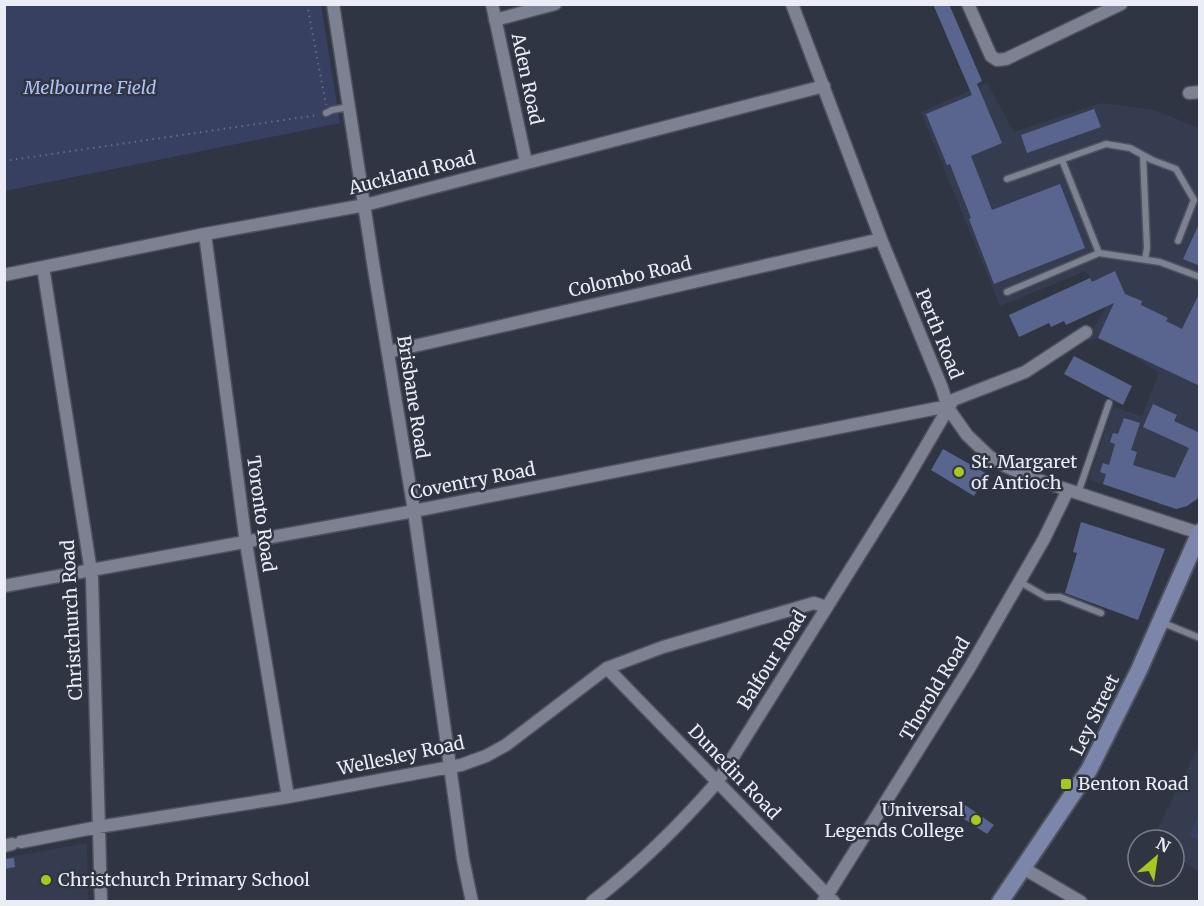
<svg xmlns="http://www.w3.org/2000/svg" width="1204" height="906" font-family="Merriweather,serif">
<style>
.built{fill:#363c50}
.green{fill:#374060}
.building{fill:#59658e}
.lines{fill:none;stroke-linecap:round;stroke-linejoin:round}
.lane-casing{stroke:#4f525e;stroke-width:9}
.street-casing{stroke:#4f525e;stroke-width:15}
.secondary-casing{stroke:#4f525e;stroke-width:20}
.path{stroke:#6b6f7c;stroke-width:2;stroke-dasharray:1.5 4.5;stroke-linecap:butt}
.lane{stroke:#7d8292;stroke-width:6}
.street{stroke:#7d8292;stroke-width:12}
.secondary{stroke:#7c86aa;stroke-width:16}
.poi-dot{fill:#a7c81f;stroke:#303543;stroke-width:2}
.labels{text-anchor:middle;stroke-width:5;stroke-linejoin:round;paint-order:stroke}
.street-label{font-size:18px;fill:#eaedf6;stroke:#303543}
.park-label{font-size:18px;font-style:italic;fill:#b0c1f6;stroke:#303543}
.poi-label{font-size:18px;fill:#eaedf6;stroke:#303543;text-anchor:start}
</style>
<rect width="100%" height="100%" fill="#303543"/>
<!-- built -->
<path class="built" d="M987,83L1014,132L1102,103L1155,110L1199,128L1200,494L1197,499L1187,506L1176,509L1166,505L1165,507L1158,505V502L1089,480L1113,407L1142,416L1159,373L1135,357L1098,338L1085,341L1106,308L1086,271L1000,306L921,112Z
M1199,746V872L1174,856V840H1152Z
M87,843L88,901L5,902V858Z"/>
<!-- green -->
<path class="green" d="M5,5H321L340,123L5,191Z
M1199,814L1200,841H1199L1189,836Z"/>
<!-- building -->
<path class="building" d="M933,4H949L982,81L977,84L1002,143L971,156L992,210L1060,184L1085,248L994,284L969,219L971,218L950,164L947,165L926,114L972,95Z
M1094,109L1101,127L1027,153L1021,135Z
M1200,222V266L1183,259Z
M1115,271L1125,294L1142,301L1141,305L1168,318L1166,321L1182,329L1200,292V386L1098,338L1114,303L1066,325L1064,321L1051,327L1049,323L1019,337L1009,315L1090,278L1092,282Z
M1074,356L1132,386L1123,405L1064,374Z
M1153,404L1177,415L1174,421L1200,433V494L1197,499L1187,506L1176,509L1103,484L1106,474L1100,472L1103,463L1109,465L1115,444L1110,442L1113,433L1118,434L1124,418L1140,423L1131,450L1137,452L1133,465L1175,478L1189,448L1143,427Z
M943,449L987,474L974,496L931,470Z
M1081,522L1165,549L1138,620L1065,593L1077,553L1073,552Z
M965,805L994,825L987,834L958,815Z
M14,858L15,867L4,869V859Z"/>
<g class="lines">
<defs>
<path id="lane" d="M326,113L332,110L349,107
M1143,155L1147,248L1145,260
M1062,160L1099,253
M1007,179L1106,144L1130,148L1152,160L1176,169L1194,200L1178,241
M1007,292L1099,253L1160,262L1200,277
M1078,493L1109,403
M1020,582L1046,597H1060L1101,613
M1161,622L1200,638"/>
<path id="street" d="M333,4L374,269L414,511L463,859L472,902
M492,4L526,162
M792,4L881,239L942,388L948,408L967,435L989,456L1005,466L1035,479L1199,533
M968,4L991,56L997,60L1006,59L1121,4
M495,20L555,4
M1189,93L1200,92
M205,234L246,543L288,797
M43,267L92,578L101,902
M4,275L205,234L365,205L824,86
M388,352L881,239
M4,586L414,511L938,408H948
M607,668L834,902
M21,842L98,827L288,797L461,765L486,756L506,745L607,668L663,647L814,603L826,607
M4,846L12,844
M1023,868L1081,902
M592,902C638,866 680,825 718,781L902,487L953,400L1025,372L1086,332
M823,902L970,667L1044,539L1068,490"/>
<path id="secondary" d="M1000,902L1089,770L1139,670L1200,532"/>
</defs>
<!-- lane casing -->
<use href="#lane" class="lane-casing"/>
<!-- street casing -->
<use href="#street" class="street-casing"/>
<!-- secondary casing -->
<use href="#secondary" class="secondary-casing"/>
<!-- path -->
<path class="path" d="M307,4L326,105
M4,161L318,115"/>
<!-- lane -->
<use href="#lane" class="lane"/>
<!-- street -->
<use href="#street" class="street"/>
<!-- secondary -->
<use href="#secondary" class="secondary"/>
</g>
<!-- markers -->
<g class="poi-dot">
<circle cx="959" cy="472" r="6"/>
<rect x="1060" y="778" width="12" height="12" rx="3"/>
<circle cx="976" cy="820" r="6"/>
<circle cx="46" cy="880" r="6"/>
</g>
<g class="labels">
<!-- street labels -->
<g class="street-label">
<text transform="translate(527 79) rotate(78)" y="6">Aden Road</text>
<text transform="translate(412 173) rotate(-14)" y="6">Auckland Road</text>
<text transform="translate(630 277) rotate(-13)" y="6">Colombo Road</text>
<text transform="translate(939 334) rotate(68)" y="6">Perth Road</text>
<text transform="translate(413 397) rotate(81)" y="6">Brisbane Road</text>
<text transform="translate(473 481) rotate(-11)" y="6">Coventry Road</text>
<text transform="translate(261 514) rotate(82)" y="6">Toronto Road</text>
<text transform="translate(72 620) rotate(-93)" y="6">Christchurch Road</text>
<text transform="translate(772 660) rotate(-58)" y="6">Balfour Road</text>
<text transform="translate(935 689) rotate(-59)" y="6">Thorold Road</text>
<text transform="translate(1095 715) rotate(-64)" y="6">Ley Street</text>
<text transform="translate(401 756) rotate(-12)" y="6">Wellesley Road</text>
<text transform="translate(734 772) rotate(46)" y="6">Dunedin Road</text>
</g>
<!-- park labels -->
<g class="park-label">
<text x="90" y="94">Melbourne Field</text>
</g>
<!-- poi labels -->
<g class="poi-label">
<text x="971" y="468">St. Margaret<tspan x="971" dy="21">of Antioch</tspan></text>
<text x="1078" y="790">Benton Road</text>
<text x="964" y="816" text-anchor="end">Universal<tspan x="964" dy="21">Legends College</tspan></text>
<text x="58" y="886">Christchurch Primary School</text>
</g>
</g>
<!-- border -->
<rect width="1204" height="906" fill="none" stroke="#eaedf6" stroke-width="12"/>
<!-- north arrow -->
<g transform="translate(1156 858) rotate(29)"><circle r="28" fill="#303543" stroke="#7a7f8b" stroke-width="1.5"/>
<path d="M0-4.5L10 22L0 15L-10 22Z" fill="#a7c81f"/>
<text y="-9" font-size="16" font-weight="bold" text-anchor="middle" fill="#eaedf6">N</text>
</g>
</svg>
